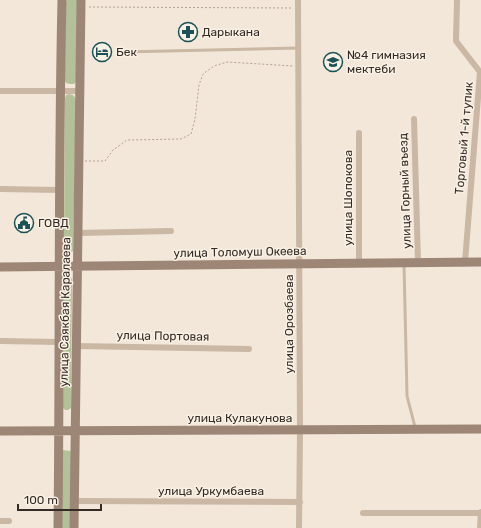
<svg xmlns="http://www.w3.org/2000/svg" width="481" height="528" font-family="Rubik,sans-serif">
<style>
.green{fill:#b2c198}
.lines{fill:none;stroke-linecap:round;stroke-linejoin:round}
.path{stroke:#b6a18f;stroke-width:1;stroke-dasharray:2 2;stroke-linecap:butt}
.lane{stroke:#cab7a4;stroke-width:3}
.street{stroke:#cab7a4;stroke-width:6}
.secondary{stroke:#9e8676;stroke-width:9}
.labels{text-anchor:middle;stroke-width:3;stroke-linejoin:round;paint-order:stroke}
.poi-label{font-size:12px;fill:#352b26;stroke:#faf1e5;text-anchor:start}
.street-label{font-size:12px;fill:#352b26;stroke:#faf1e5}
</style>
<rect width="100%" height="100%" fill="#f2e7d9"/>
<!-- green -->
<path class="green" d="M67,0H77L76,82L74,84H70L66,83L64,79L66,2Z
M69,94L73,95L76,99L73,251L71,252L65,250L64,239L65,99L66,95Z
M67,277H70L72,279L71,408L68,410H65L63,408L64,279Z
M62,450L71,451V528H61Z"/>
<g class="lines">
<!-- path -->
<path class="path" d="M89,7L292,8
M85,161H105L113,150L127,140L181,139L191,134L195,119L199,85L203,74L214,66L227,62L293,66"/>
<!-- lane -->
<path class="lane" d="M122,52L299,48
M404,264L407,396L415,427"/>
<!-- street -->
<path class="street" d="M298,0L300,430L299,528
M457,0L456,41L480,72L465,262
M0,91H80
M414,119L418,262
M359,133V263
M0,189L60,190
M78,233L171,231
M0,341L59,342
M76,346L249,349
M75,501L300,502
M363,513H481
M0,521H9
M480,528L481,512"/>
<!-- secondary -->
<path class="secondary" d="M0,267L481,262
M0,431L481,429
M58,528C60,352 58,176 62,0
M74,528L81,0"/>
</g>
<!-- icons -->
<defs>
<symbol id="pharmacy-ring" viewBox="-11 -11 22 22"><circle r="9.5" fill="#faf1e5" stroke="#1b5258" stroke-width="1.5"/><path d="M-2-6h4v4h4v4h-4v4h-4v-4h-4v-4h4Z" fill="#1b5258"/></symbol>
<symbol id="hotel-ring" viewBox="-11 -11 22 22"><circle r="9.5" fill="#faf1e5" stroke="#1b5258" stroke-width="1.5"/><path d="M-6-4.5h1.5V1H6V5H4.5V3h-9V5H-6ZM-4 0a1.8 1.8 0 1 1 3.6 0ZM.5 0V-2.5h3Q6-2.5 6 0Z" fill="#1b5258"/></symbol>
<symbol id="school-ring" viewBox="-11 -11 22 22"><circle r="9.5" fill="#faf1e5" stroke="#1b5258" stroke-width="1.5"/><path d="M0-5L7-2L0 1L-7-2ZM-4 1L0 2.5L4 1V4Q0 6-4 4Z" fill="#1b5258"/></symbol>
<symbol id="civic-ring" viewBox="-11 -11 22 22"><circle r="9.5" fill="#faf1e5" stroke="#1b5258" stroke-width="1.5"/><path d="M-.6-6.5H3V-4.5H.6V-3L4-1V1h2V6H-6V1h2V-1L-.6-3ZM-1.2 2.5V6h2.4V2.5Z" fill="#1b5258"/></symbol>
</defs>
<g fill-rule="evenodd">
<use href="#pharmacy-ring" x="177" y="21" width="22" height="22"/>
<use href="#hotel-ring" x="91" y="41" width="22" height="22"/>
<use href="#school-ring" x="322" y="51" width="22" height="22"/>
<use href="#civic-ring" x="13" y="212" width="22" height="22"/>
</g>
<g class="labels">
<!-- poi labels -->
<g class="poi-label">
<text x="202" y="36">Дарыкана</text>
<text x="116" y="56">Бек</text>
<text x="347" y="59">№4 гимназия<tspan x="347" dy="14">мектеби</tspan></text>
<text x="38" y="227">ГОВД</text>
</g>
<!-- street labels -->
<g class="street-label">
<text transform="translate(464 138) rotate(-85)" y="4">Торговый 1-й тупик</text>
<text transform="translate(405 191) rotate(-92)" y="4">улица Горный въезд</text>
<text transform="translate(348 198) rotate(-90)" y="4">улица Шопокова</text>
<text transform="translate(240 252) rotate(-1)" y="4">улица Толомуш Океева</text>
<text transform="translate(65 312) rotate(-89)" y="4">улица Саякбая Каралаева</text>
<text transform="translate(289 324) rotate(-90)" y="4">улица Орозбаева</text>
<text transform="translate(163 336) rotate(1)" y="4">улица Портовая</text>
<text x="240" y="422">улица Кулакунова</text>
<text x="211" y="495">улица Уркумбаева</text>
</g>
</g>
<!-- scale -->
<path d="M18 504v6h83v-6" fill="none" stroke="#352b26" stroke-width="2"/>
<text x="24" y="504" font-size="12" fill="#352b26" stroke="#faf1e5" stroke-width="3" paint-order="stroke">100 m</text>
</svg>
